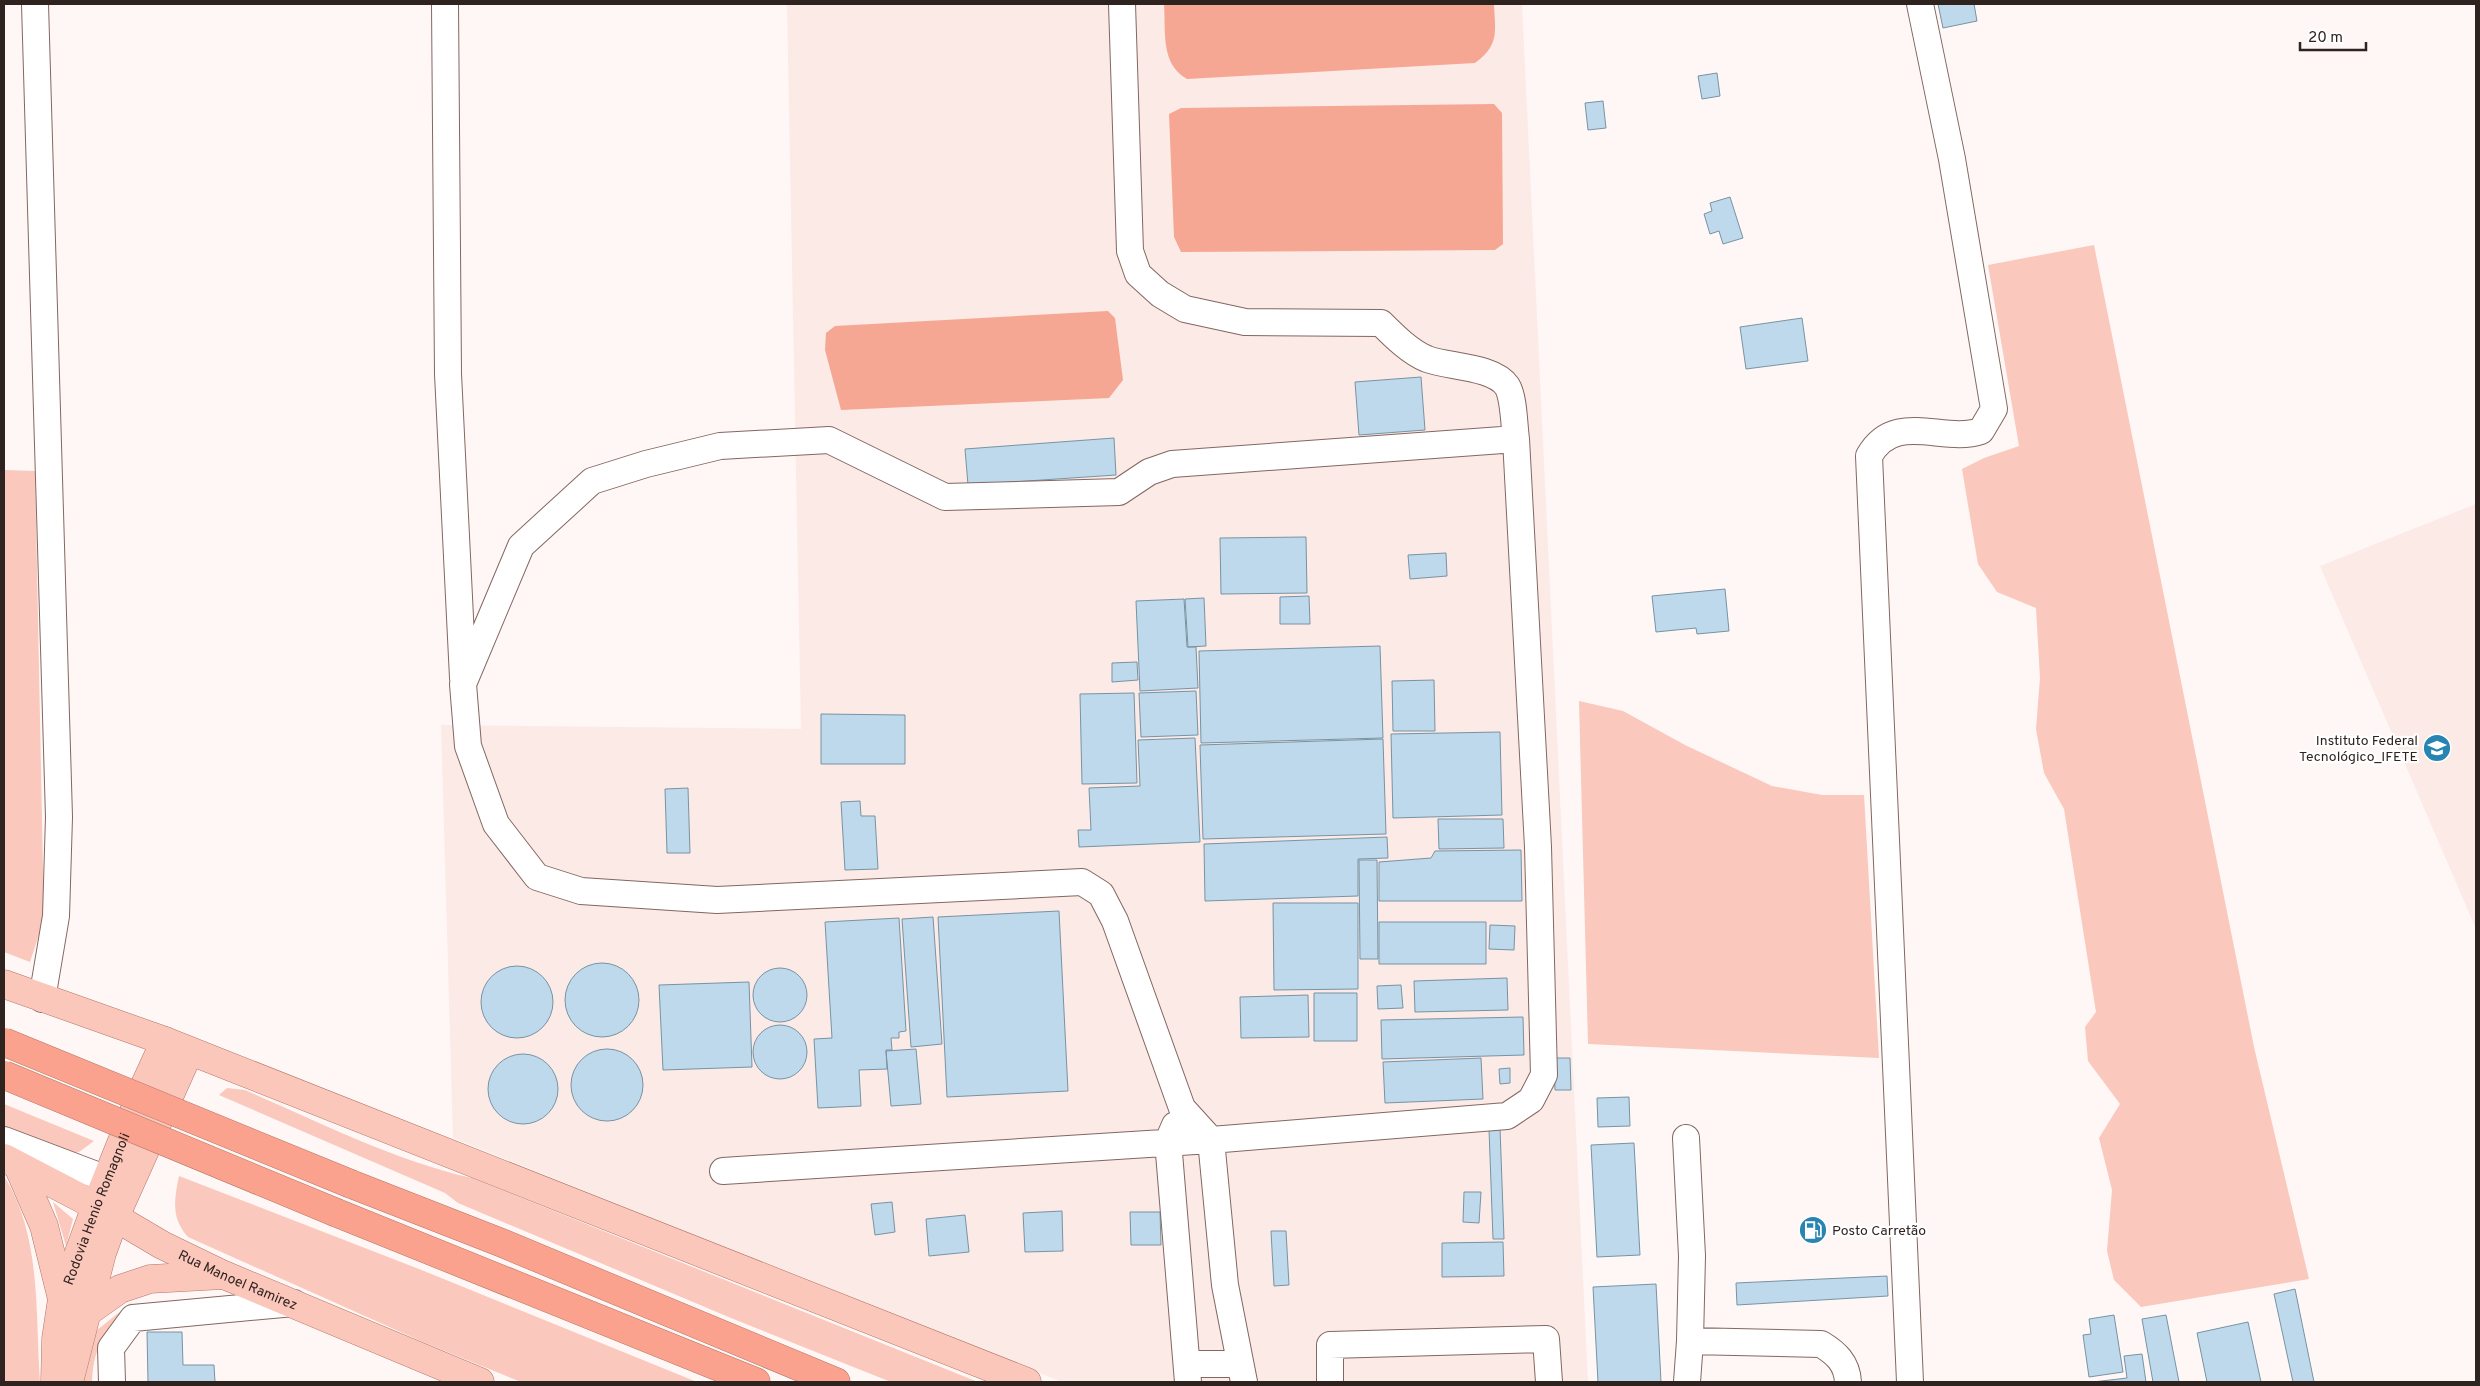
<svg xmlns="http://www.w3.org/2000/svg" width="2480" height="1386" font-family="Overpass,sans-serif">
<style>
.built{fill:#fbeae6}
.green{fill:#fac8bc}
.water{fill:#f6a794}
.building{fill:#bdd9eb;stroke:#7893a3}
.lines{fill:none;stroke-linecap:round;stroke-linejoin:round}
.minor-casing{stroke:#836760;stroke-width:28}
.major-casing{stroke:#b37667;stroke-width:29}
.highway-casing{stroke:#b37667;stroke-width:29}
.minor{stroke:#fff;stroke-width:26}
.major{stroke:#fcc7bb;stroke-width:28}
.highway{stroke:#faa28d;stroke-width:28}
.highway-bridge-casing{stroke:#b37667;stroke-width:29;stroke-linecap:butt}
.highway-bridge{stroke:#faa28d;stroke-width:28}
.labels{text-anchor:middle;stroke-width:4.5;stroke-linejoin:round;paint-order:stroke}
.poi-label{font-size:14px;fill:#2f2320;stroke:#fff;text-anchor:end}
.street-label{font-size:14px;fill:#2f2320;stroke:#fff}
</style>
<rect width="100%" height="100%" fill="#fef7f5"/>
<!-- built -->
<path class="built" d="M787,4H1522L1588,1382H1062L453,1138L441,725L801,729Z
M2476,504V929L2320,566Z"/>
<!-- green -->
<path class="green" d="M2094,245L2254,1047L2309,1279L2141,1307L2114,1280L2107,1251L2112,1190L2099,1138L2120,1104L2088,1061L2085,1027L2096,1012L2064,809L2044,773L2036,729L2040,678L2036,608L1997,592L1978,564L1962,469L1984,458L2019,446L1988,265Z
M4,470L35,471L44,919L30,962L4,952Z
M1579,701L1623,711L1685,745L1772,786L1822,795H1864L1879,1058L1588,1044Z
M227,1088L245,1090C319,1122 393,1160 472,1178L978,1382H891L731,1318L458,1203L445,1193L219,1095Z
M4,1104L94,1141L79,1152L70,1154L4,1127Z
M4,1176C42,1236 35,1314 40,1382H4Z
M179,1176L424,1271L697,1382H521L423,1342L188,1237C171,1218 174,1200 179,1176Z
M53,1202L73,1219L66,1246Z
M131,1303L135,1310C105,1334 94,1342 92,1382H81L85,1346L97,1330Z"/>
<!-- water -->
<path class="water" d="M1164,4H1494C1495,31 1500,45 1475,63L1187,79C1160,64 1166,31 1164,4Z
M1494,104L1502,113L1503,244L1495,250L1181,252L1174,237L1169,114L1181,108Z
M1108,311L1115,318L1123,380L1109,398L841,410L825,350L826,333L835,326Z"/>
<!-- building -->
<path class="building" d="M1938,4H1974L1977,21L1943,28Z
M1717,73L1720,96L1702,99L1698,76Z
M1603,101L1606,128L1588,130L1585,103Z
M1730,197L1743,238L1723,244L1719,231L1710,234L1704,214L1712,211L1710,203Z
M1802,318L1808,361L1746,369L1740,327Z
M1421,377L1425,430L1359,435L1355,382Z
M1114,438L1116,475L968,485L965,449Z
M1306,537L1307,593L1221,594L1220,538Z
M1446,553L1447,576L1410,579L1408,555Z
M1725,589L1729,631L1697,634L1696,628L1656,632L1652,596Z
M1309,596L1310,624H1280V597Z
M1204,598L1206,646L1188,647L1185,599Z
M1184,599L1187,647H1196L1198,688L1140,691L1136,601Z
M1380,646L1383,738L1201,743L1199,651Z
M1137,662L1138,680L1112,682V663Z
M1434,680L1435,731H1393L1392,681Z
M1196,691L1198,735L1141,737L1139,693Z
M1134,693L1137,783L1082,784L1080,694Z
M821,714L905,715V764H821Z
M1500,732L1502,815L1393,818L1391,734Z
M1195,738L1200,842L1079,847L1078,830H1091L1089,788L1140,786L1138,740Z
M1383,739L1386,834L1203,839L1200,745Z
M688,788L690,853H667L665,789Z
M860,801L861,816H875L878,869L845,870L841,802Z
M1438,819H1503L1504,848L1439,849Z
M1387,837L1388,858L1358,859V896L1205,901L1204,844Z
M1521,850L1522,901H1379V862L1431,858L1435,851Z
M1359,860H1377L1378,959H1360Z
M1273,903H1358V989L1274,990Z
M1059,911L1068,1091L947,1097L938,917Z
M933,917L942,1044L911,1047L902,919Z
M899,918L906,1031L899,1032V1038H891L892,1050H886L887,1069L859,1070L861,1106L818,1108L814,1039L832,1038L825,922Z
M1379,922H1486V964H1379Z
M1490,925L1515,926L1514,950L1489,949Z
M565 1000a37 37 0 1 1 74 0a37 37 0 1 1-74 0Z
M481 1002a36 36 0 1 1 72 0a36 36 0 1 1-72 0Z
M753 995a27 27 0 1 1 54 0a27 27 0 1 1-54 0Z
M1507,978L1508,1010L1415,1012L1414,981Z
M749,982L752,1067L663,1070L659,985Z
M1401,985L1403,1008L1378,1009L1377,986Z
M1314,993H1357V1041H1314Z
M1308,995L1309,1037L1241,1038L1240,997Z
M1523,1017L1524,1055L1382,1059L1381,1020Z
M753 1052a27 27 0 1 1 54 0a27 27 0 1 1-54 0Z
M571 1085a36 36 0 1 1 72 0a36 36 0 1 1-72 0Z
M916,1049L921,1104L891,1106L886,1051Z
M488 1089a35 35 0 1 1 70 0a35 35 0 1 1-70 0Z
M1481,1058L1483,1099L1385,1103L1383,1062Z
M1554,1058H1570L1571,1090H1555Z
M1510,1068V1083L1500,1084L1499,1069Z
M1629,1097L1630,1126L1598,1127L1597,1098Z
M1500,1128L1504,1239H1493L1489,1129Z
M1634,1143L1640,1255L1597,1257L1591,1145Z
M1464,1192H1481L1479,1223L1463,1222Z
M892,1202L895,1232L875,1235L871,1204Z
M1062,1211L1063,1251L1025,1252L1023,1213Z
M1130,1212H1160L1161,1245H1131Z
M965,1215L969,1252L929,1256L926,1219Z
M1271,1231H1286L1289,1285L1274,1286Z
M1503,1242L1504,1276L1442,1277V1243Z
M1887,1276L1888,1296L1737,1305L1736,1283Z
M1656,1284L1661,1382H1598L1593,1287Z
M2295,1289L2314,1382H2293L2274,1294Z
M2114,1315L2123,1372L2089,1377L2083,1335L2091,1334L2089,1319Z
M2166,1315L2179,1382H2153L2142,1319Z
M2248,1322L2261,1382H2207L2197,1333Z
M147,1332H182L183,1365H214L215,1382H148Z
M2142,1354L2146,1382H2093L2127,1378L2124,1356Z"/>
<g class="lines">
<defs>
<path id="minor" d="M35,4L59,817L56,916L42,999
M445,4L448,374L463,678
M1122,4L1130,251L1138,274L1160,294L1185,309L1245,322L1381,323C1394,336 1410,352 1427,359C1448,367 1493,366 1507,386C1514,397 1514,425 1516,439
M1175,1125L1168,1141L1188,1382
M1686,1138L1692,1256L1690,1341
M4,1140L107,1179
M723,1171L1211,1140L1507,1116L1531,1100L1544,1075L1538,847L1516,439L1172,464L1149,472L1119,492L945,497L829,440L720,446L646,464L592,481L521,546L463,684L468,746L496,824L537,877L581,891L717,900L1082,882L1101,894L1115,921L1182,1108L1211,1140L1225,1285L1244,1382
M1188,1364H1239
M112,1382L111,1348L133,1318L294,1303
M1330,1382V1345L1546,1339L1549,1382
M1687,1382L1690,1341L1821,1344C1836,1353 1847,1363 1848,1382
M1910,1382L1869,456C1895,410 1943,444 1981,431L1994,409L1952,159L1920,4"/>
<g id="major">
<path d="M4,984L165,1041L1027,1382"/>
<path id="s1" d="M4,1158L96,1206L162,1245L224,1275L480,1382"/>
<path d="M18,1166L44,1226L62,1299"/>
<path d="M86,1313L120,1289L150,1279L223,1275"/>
<path id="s2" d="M55,1382L56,1339L62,1299L96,1206L143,1089L165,1041"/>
<path d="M69,1382L102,1253L115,1217L189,1052"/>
</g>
<path id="highway" d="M351,1184L502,1243L836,1382
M337,1213L756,1382"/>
</defs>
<!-- minor casing -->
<use href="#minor" class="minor-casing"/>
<!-- major casing -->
<use href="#major" class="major-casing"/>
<!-- highway casing -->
<use href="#highway" class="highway-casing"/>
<!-- minor -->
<use href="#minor" class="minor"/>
<!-- major -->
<use href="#major" class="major"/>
<!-- highway -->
<use href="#highway" class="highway"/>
<defs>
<path id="highway-bridge" d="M4,1042L351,1184
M4,1075L337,1213"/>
</defs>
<!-- highway-bridge casing -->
<use href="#highway-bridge" class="highway-bridge-casing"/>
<!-- highway-bridge -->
<use href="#highway-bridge" class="highway-bridge"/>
</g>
<!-- icons -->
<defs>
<symbol id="university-disc" viewBox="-11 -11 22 22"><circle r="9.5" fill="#2884b1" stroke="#fff"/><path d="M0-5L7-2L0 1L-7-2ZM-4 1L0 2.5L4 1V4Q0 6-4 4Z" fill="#fff"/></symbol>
<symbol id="fuel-disc" viewBox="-11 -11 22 22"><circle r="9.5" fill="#2884b1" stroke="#fff"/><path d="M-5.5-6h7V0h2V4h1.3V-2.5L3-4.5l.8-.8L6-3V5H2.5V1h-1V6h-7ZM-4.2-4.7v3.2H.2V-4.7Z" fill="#fff"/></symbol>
</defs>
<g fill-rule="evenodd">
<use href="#university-disc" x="2421" y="732" width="32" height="32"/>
<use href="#fuel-disc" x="1797" y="1214" width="32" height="32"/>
</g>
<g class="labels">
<!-- poi labels -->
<g class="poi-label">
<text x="2418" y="745">Instituto Federal<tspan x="2418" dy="16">Tecnológico_IFETE</tspan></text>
<text x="1832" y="1235" text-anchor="start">Posto Carretão</text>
</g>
<!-- street labels -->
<g class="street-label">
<text dy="5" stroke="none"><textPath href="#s2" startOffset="180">Rodovia Henio Romagnoli</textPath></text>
<text dy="5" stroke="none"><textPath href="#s1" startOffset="264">Rua Manoel Ramirez</textPath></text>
</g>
</g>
<!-- border -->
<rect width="2480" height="1386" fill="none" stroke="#2f2320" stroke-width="10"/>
<!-- scale -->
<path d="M2300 42v8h66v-8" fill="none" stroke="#2f2320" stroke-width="2.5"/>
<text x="2308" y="42" font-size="15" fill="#2f2320" stroke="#ffffff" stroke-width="4" paint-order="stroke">20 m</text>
</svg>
